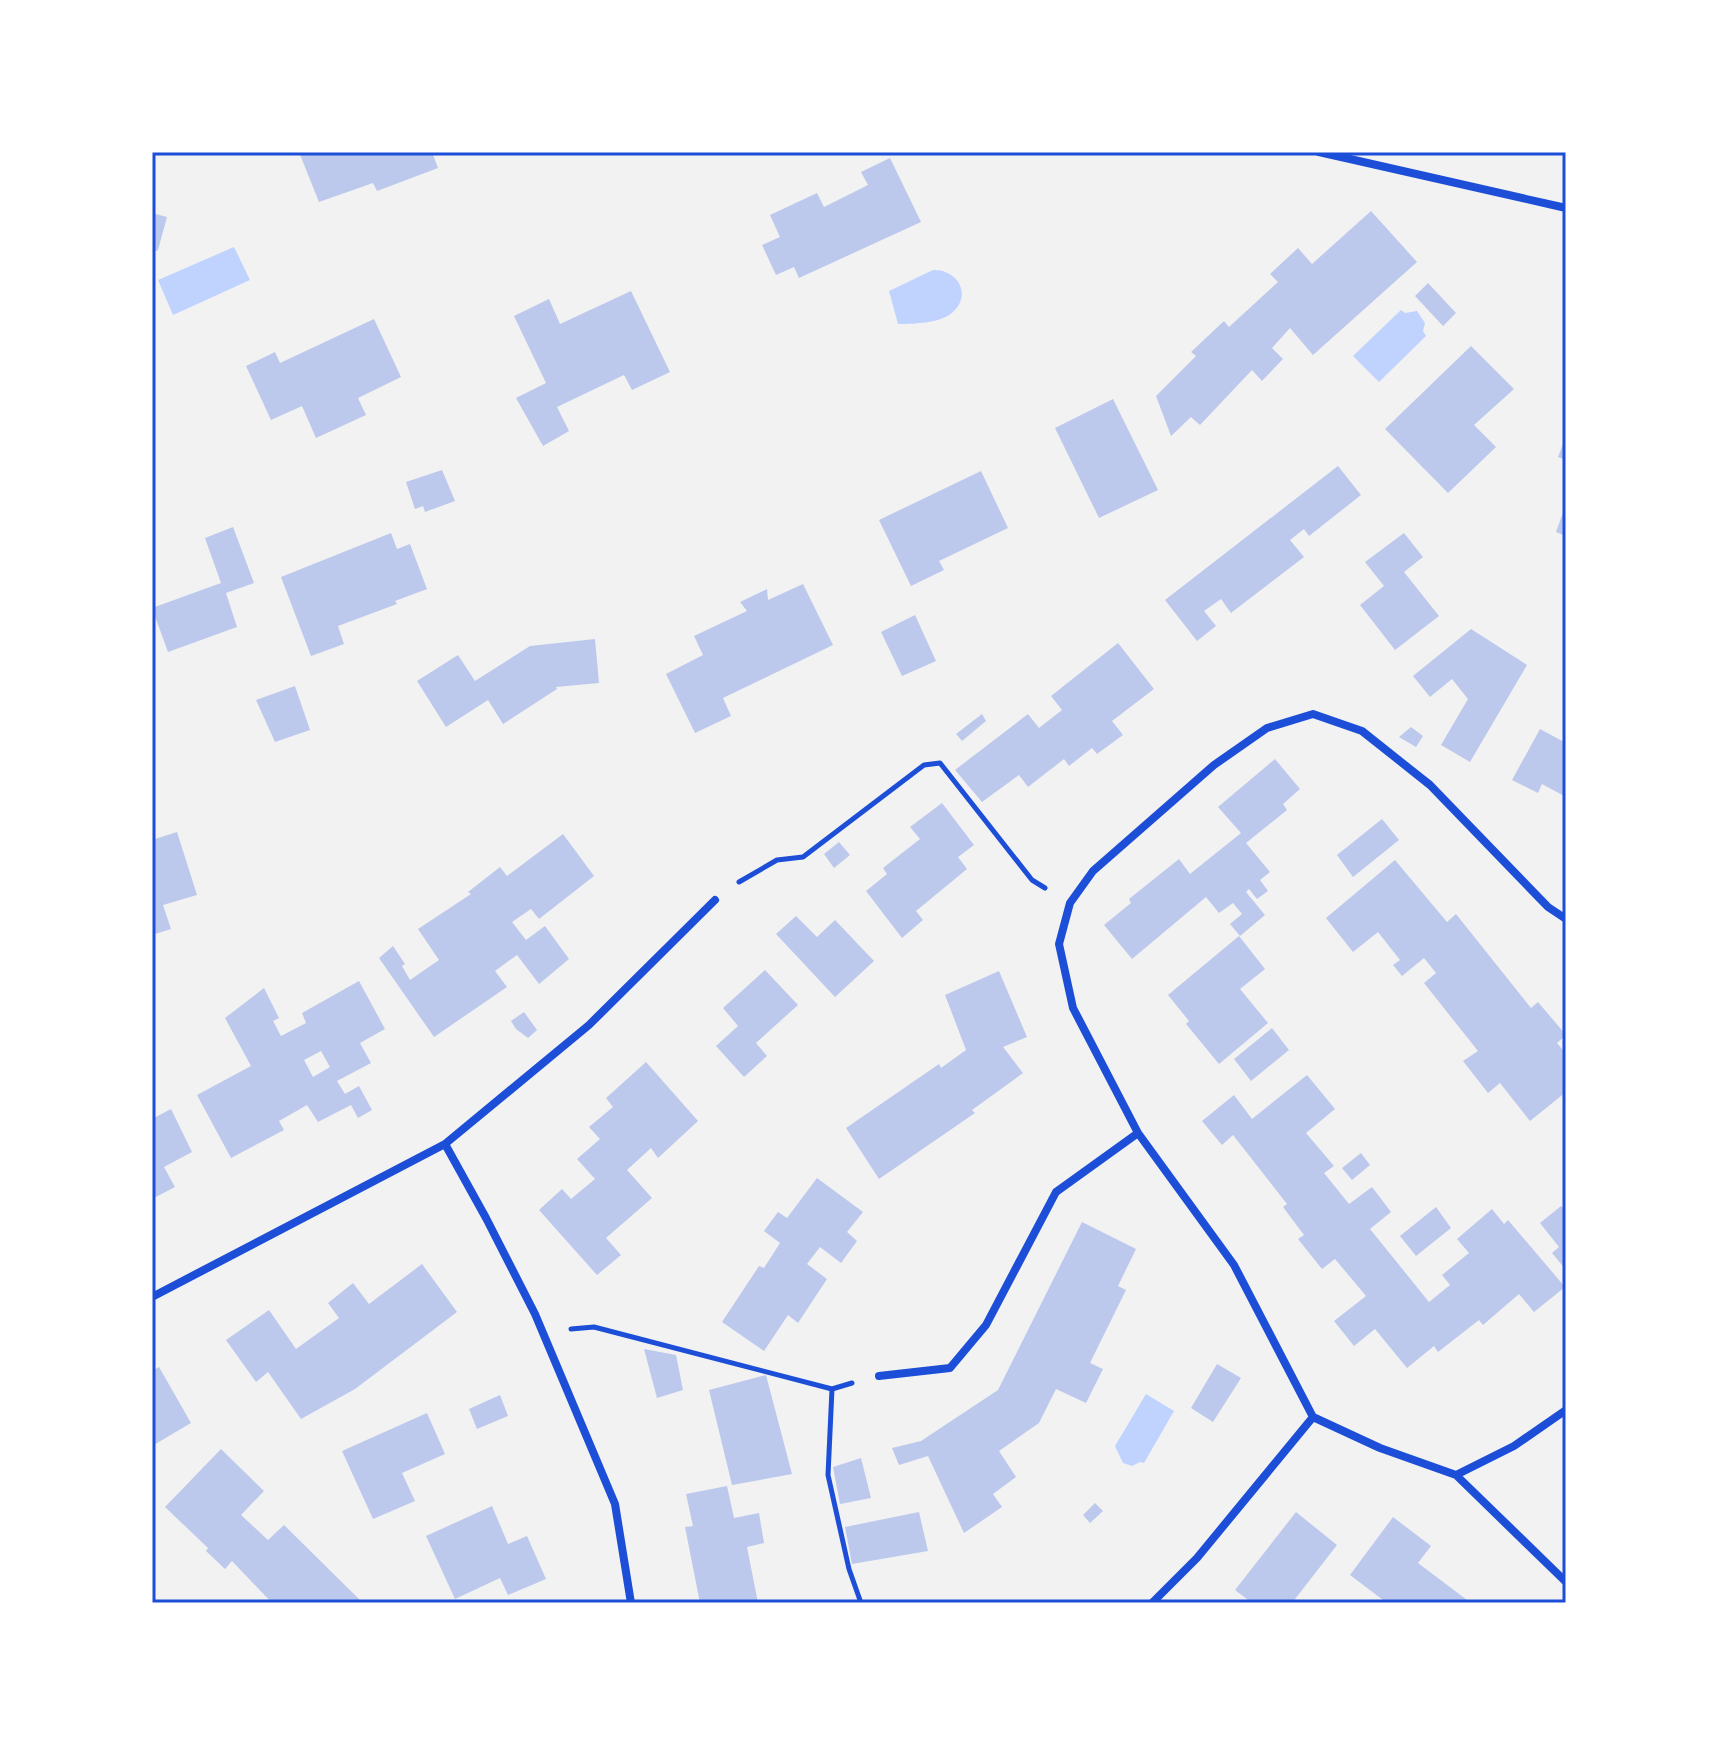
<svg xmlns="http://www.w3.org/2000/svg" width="1718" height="1755" font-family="'Roboto Condensed',sans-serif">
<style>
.water{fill:#bfd3fe}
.building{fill:#bdc9ec;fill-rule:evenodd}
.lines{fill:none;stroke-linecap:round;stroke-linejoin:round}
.path{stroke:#1d4ed8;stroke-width:5}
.minor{stroke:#1d4ed8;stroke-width:8}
.neatline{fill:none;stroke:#1d4ed8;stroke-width:3}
</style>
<rect width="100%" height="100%" fill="#f2f2f2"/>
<!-- water -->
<path class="water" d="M234,247L250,280L173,315L158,280Z
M933,270C956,269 973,293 953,312C942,323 914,324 898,324L889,291Z
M1401,310L1405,313L1417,311L1425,323L1423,331L1426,336L1379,382L1353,356Z
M1146,1394L1174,1411L1144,1463L1140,1462L1132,1466L1123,1463L1115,1446Z"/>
<!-- building -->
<path class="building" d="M299,152H432L438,168L377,191L373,183L319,202Z
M890,158L921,222L799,278L794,267L776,275L762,245L780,237L770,215L817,193L824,207L868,185L861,172Z
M1371,211L1417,262L1313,355L1290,328L1272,348L1283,359L1262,381L1252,370L1200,425L1191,417L1171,436L1156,396L1196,356L1191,352L1224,321L1229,327L1278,282L1270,274L1298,248L1312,264Z
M152,213L167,217L158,250L152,253Z
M1428,283L1456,313L1443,326L1415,296Z
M631,291L670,372L632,390L624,375L557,407L569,431L543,446L516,398L546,383L514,316L549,299L560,324Z
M374,319L401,377L358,398L366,415L316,438L302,406L271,420L246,366L275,352L280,363Z
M1471,346L1514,389L1474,425L1496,447L1448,493L1385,429Z
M1113,399L1158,490L1099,518L1055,428Z
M1566,436V460L1558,457Z
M1338,466L1361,495L1309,536L1304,529L1290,540L1304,557L1231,613L1221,599L1204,611L1216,626L1197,641L1165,600Z
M442,470L455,501L425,512L423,506L415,509L406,482Z
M981,471L1008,528L939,561L944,570L911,586L879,520Z
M1566,504V536L1556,532Z
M233,527L254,583L226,593L237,627L168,652L152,608L221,583L205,538Z
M391,533L397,549L410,544L427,589L395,601L397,604L338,626L344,644L311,656L281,577Z
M1404,533L1423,557L1404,572L1439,616L1395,650L1360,605L1384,586L1365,562Z
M803,584L833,645L723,698L731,716L695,733L666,674L703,655L694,636L747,611L740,602L767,589L768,600Z
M915,615L936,661L902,676L881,632Z
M1471,629L1527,665L1470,762L1441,745L1468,699L1452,679L1430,697L1413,676Z
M595,639L599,683L556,687L557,689L503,724L488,700L446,727L417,681L458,655L475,681L530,646Z
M1118,643L1154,689L1112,721L1123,735L1097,754L1092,748L1069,766L1064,759L1028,787L1019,775L982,802L955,770L1028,714L1039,728L1062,710L1051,696Z
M295,686L310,730L275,742L256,700Z
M982,714L986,721L962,741L956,734Z
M1411,727L1423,736L1416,747L1399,737Z
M1540,729L1566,743V797L1542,784L1538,793L1512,780Z
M1275,759L1300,789L1283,804L1287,810L1246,843L1270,872L1260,880L1268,891L1257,899L1249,889L1246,892L1265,915L1240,936L1230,924L1242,914L1233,903L1219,913L1206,897L1132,959L1104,925L1131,903L1129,899L1179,859L1190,874L1241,833L1218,807Z
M942,803L974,845L958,857L967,869L916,911L923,920L902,938L866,891L887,874L883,868L920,839L910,827Z
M1382,819L1399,840L1353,877L1337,855Z
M177,832L197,895L163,905L171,929L152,935V840Z
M563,834L594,876L539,919L531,909L512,922L526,940L545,926L569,959L539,984L517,955L495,971L507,987L434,1037L379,958L393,946L405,964L402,966L410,980L439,960L418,929L471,894L468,892L500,867L507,876Z
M839,842L850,855L834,868L824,854Z
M1395,860L1447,922L1456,914L1531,1008L1538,1002L1566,1035L1557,1043L1566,1054V1092L1530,1121L1500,1083L1488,1093L1463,1061L1478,1051L1424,983L1436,973L1424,958L1402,976L1393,965L1400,960L1378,932L1353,952L1326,918Z
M796,916L817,937L835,920L874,961L835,997L776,934Z
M1239,936L1265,969L1240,989L1268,1023L1219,1064L1186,1024L1189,1021L1168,995Z
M765,970L798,1005L756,1043L767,1056L744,1077L716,1046L738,1026L723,1008Z
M999,971L1027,1037L1003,1047L1023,1073L972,1110L975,1113L879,1179L846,1128L939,1064L941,1068L966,1050L945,995Z
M359,981L385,1029L360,1043L371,1063L337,1081L345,1094L359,1086L372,1110L358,1118L351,1105L318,1122L307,1105L279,1121L284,1130L231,1158L197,1095L251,1066L225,1018L264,988L279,1018L273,1021L281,1036L306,1023L302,1013ZM321,1051L330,1067L313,1077L304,1060Z
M524,1012L537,1030L528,1038L516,1029L511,1021Z
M1272,1028L1289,1050L1251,1081L1234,1059Z
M646,1062L698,1121L658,1158L651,1148L627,1170L652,1198L606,1238L621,1255L597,1275L539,1210L562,1189L571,1199L595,1179L577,1159L600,1139L589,1127L613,1107L606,1098Z
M1307,1075L1335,1109L1306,1133L1334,1166L1324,1173L1349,1204L1372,1187L1391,1212L1370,1229L1429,1302L1450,1285L1442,1275L1469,1253L1457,1239L1492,1209L1504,1224L1508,1220L1565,1287L1534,1312L1519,1294L1483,1325L1479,1320L1438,1352L1434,1346L1407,1368L1375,1329L1354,1346L1334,1321L1366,1296L1335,1259L1322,1269L1298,1239L1304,1235L1283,1207L1287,1204L1233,1135L1222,1145L1202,1121L1234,1095L1252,1119Z
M171,1109L192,1152L164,1167L175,1187L152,1199V1119Z
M1361,1153L1370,1165L1352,1180L1342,1168Z
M817,1178L863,1212L847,1232L857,1241L841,1263L820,1247L807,1264L827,1279L798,1323L788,1315L764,1351L722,1322L759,1266L764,1268L780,1243L764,1231L778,1212L787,1218Z
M1561,1206L1566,1211V1270L1552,1253L1559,1247L1540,1223Z
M1436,1207L1451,1228L1416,1256L1400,1236Z
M1082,1222L1136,1249L1118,1286L1126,1290L1090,1363L1103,1369L1086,1403L1056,1389L1039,1423L999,1451L1016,1477L993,1494L1002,1507L964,1533L928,1456L899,1465L892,1448L921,1441L998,1390Z
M422,1264L457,1312L355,1389L301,1419L268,1372L256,1382L226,1340L269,1310L296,1349L339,1318L328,1303L353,1283L369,1304Z
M644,1349L676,1355L683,1390L657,1398Z
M1217,1364L1241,1378L1213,1422L1191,1408Z
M159,1367L191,1423L152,1446V1371Z
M766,1375L792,1474L732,1485L709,1390Z
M500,1395L508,1416L477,1429L469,1409Z
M427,1413L445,1454L402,1473L415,1501L373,1519L342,1451Z
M221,1449L264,1491L241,1515L268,1540L284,1525L363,1603H272L232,1561L225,1569L206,1551L208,1548L165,1507Z
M861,1458L871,1498L840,1504L833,1467Z
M727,1486L734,1518L759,1513L764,1543L747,1547L758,1603H700L685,1527L693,1526L686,1494Z
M1095,1503L1103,1511L1090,1523L1083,1515Z
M492,1506L508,1544L527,1536L546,1579L508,1595L500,1578L455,1599L426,1536Z
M919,1512L928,1551L852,1564L845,1527Z
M1296,1512L1337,1545L1292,1603H1252L1235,1590Z
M1393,1517L1431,1546L1418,1563L1471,1603H1387L1350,1575Z"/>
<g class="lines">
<!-- path -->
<path class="path" d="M739,882L777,860L803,857L924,765L940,763L1032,880L1045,888
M571,1329L594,1327L832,1389L852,1383
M832,1389L828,1475L849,1569L861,1603"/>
<!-- minor -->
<path class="minor" d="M1319,152L1566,208
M1566,919L1548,907L1430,785L1362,731L1313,714L1267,728L1214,765L1093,871L1070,903L1059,944L1073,1008L1138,1133L1234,1265L1313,1417L1380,1448L1456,1475L1514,1446L1566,1410
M445,1144L589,1025L715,900
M152,1297L445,1144L486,1218L535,1314L615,1504L631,1603
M879,1376L950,1368L986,1325L1056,1192L1138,1133
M1456,1475L1566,1582
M1152,1603L1197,1558L1313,1417"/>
</g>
<!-- border -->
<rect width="1718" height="1755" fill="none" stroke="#ffffff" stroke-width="308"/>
<rect x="154" y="154" width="1410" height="1447" class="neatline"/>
</svg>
